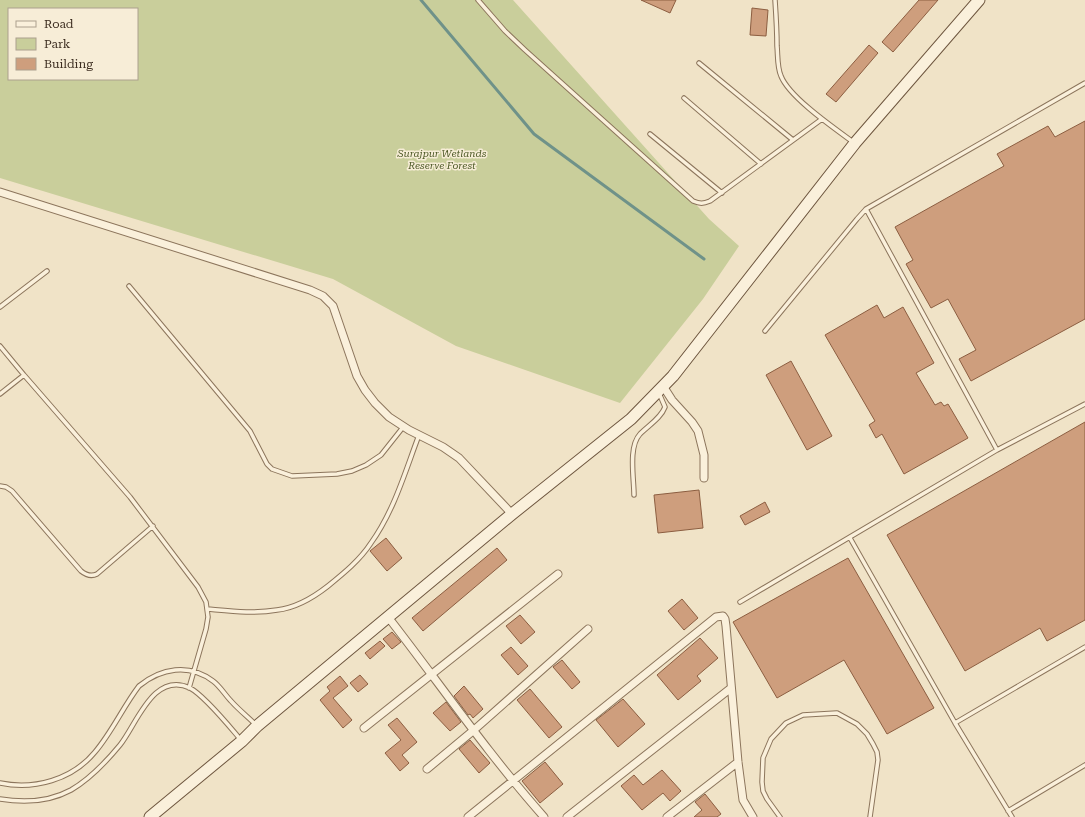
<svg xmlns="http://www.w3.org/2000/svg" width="1085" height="817" font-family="'Roboto Serif',serif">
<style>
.green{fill:#c9ce9b;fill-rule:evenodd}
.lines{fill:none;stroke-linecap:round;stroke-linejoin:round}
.stream{stroke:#6f9289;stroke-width:3}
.building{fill:#ce9e7d;stroke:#8c5e41}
.lane-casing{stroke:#8c755c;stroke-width:5.5}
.street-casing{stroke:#8c755c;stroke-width:9}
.secondary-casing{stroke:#6e563f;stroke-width:13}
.lane{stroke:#faf0db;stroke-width:3.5}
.street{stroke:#faf0db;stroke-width:7}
.secondary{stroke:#faf0db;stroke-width:11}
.labels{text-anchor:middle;stroke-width:3;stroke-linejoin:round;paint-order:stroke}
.park-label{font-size:10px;font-style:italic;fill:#4d5926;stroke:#f7edd7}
</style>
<rect width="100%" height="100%" fill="#f0e3c7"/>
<!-- green -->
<path class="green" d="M0,0H513L709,219L739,246L703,299L620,403L456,346L333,279L0,178ZM9,9H137V79H9Z"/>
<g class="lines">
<!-- stream -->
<path class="stream" d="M421,0L534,134L704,259"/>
</g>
<!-- building -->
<path class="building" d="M641,0H676L670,13Z
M919,0H938L893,52L882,42Z
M752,8L768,10L766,36L750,35Z
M869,45L878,53L836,102L826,94Z
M1085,121V319L971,381L959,359L976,350L948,299L931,308L906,264L913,260L895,227L1004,166L997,154L1048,126L1055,137Z
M877,305L884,318L903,307L934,363L916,373L935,405L941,402L944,406L948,404L968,438L904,474L882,434L876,438L869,425L875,421L825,335Z
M791,361L832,436L807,450L766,375Z
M1085,422V620L1047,641L1040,628L965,671L887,535Z
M699,490L703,528L658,533L654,495Z
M765,502L770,512L745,525L740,516Z
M386,538L402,558L387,571L370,551Z
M497,548L507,560L423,631L412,618Z
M848,558L934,708L887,734L844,660L777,698L733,622Z
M682,599L698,618L684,630L668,611Z
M520,615L535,632L521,644L506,626Z
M392,632L401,642L392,649L383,639Z
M700,638L718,658L697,676L701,681L678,700L657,675Z
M380,641L385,646L370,659L365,653Z
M511,647L528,666L518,675L501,655Z
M562,660L580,682L572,689L553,667Z
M360,675L368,684L358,692L350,683Z
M340,676L348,686L333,698L352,720L343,728L320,700L330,691L327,687Z
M464,686L483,709L473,718L470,714L468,715L454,696Z
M530,689L562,727L549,738L517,700Z
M623,699L645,724L618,747L596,720Z
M446,702L461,722L450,731L433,713Z
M397,718L417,742L402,755L409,763L400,771L385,753L401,740L388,725Z
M470,740L490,763L479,773L459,749Z
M545,762L563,784L540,803L522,781Z
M662,770L681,791L670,801L663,793L642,810L621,786L634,775L643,785Z
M705,794L721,814L717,817H694L702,810L695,802Z"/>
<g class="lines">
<defs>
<path id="lane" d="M478,0L505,31L525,50L693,201C700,204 703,204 710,201L822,119
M775,0C776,15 777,31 777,46C778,56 777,67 781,76C789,97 834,128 853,142
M699,63L793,140
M684,98L761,164
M650,134L722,193
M866,209L997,450
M129,286L250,431L267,464L272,469L292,476L337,474L352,471L366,465L381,455L404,426
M0,307L47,271
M765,331L857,219L866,209L1085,83
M0,346L24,375L130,497L198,587L206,602L208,617L206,629L189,688
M0,394L24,375
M0,486L6,487L12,491L81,571C86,575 91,577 97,574L153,526
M634,495C634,478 628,447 640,434C649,425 661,418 665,407L659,393
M850,538L955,723L1012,817
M740,602L997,450L1085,404
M207,609C230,611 254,614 277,610C295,608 314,597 328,586C344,573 360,560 371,543C394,511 405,472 419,435
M955,723L1085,647
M0,783C34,790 72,780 95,752C112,732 123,707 139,686C161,668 189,663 213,681C220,686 225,695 231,701C239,710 248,717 256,725
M0,799C24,803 49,802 71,790C90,779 106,762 120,745C137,724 153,671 190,688C205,696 229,726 241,740
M1008,811L1085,765
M780,817L767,799L763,791L762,782L763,758L771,739L786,723L803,715L837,713L857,724L867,734L873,744L877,752L878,760L870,817"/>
<path id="street" d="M0,192L310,290L323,296L333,306L357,376L365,390L375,403L389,417L409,430L443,447L459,458L512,514
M663,386L672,400L692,422L698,431L704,455V478
M388,617C440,684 488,754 544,817
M364,728L558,574
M427,769L474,730L588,629
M468,817L716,617L723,616L725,619L726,626L738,762L743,800L753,817
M567,817L731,688
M667,817L738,762"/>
<path id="secondary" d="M150,817L242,741L257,726L512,514L631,419L673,376L855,143L979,0"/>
</defs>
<!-- lane casing -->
<use href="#lane" class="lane-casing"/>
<!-- street casing -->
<use href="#street" class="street-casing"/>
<!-- secondary casing -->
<use href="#secondary" class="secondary-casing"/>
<!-- lane -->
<use href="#lane" class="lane"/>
<!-- street -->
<use href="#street" class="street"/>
<!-- secondary -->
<use href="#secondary" class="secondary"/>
</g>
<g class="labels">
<!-- park labels -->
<g class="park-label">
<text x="442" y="157">Surajpur Wetlands<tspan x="442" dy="12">Reserve Forest</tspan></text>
</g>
</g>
<!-- legend -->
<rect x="8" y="8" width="130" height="72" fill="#f7edd7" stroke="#aca08e"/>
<rect x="16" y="21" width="20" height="6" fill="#faf0db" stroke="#aca08e"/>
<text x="44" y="28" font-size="12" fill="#3c2d20">Road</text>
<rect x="16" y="38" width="20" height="12" fill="#c9ce9b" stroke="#aca08e"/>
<text x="44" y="48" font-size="12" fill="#3c2d20">Park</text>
<rect x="16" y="58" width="20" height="12" fill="#ce9e7d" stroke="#aca08e"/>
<text x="44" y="68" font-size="12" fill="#3c2d20">Building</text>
</svg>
